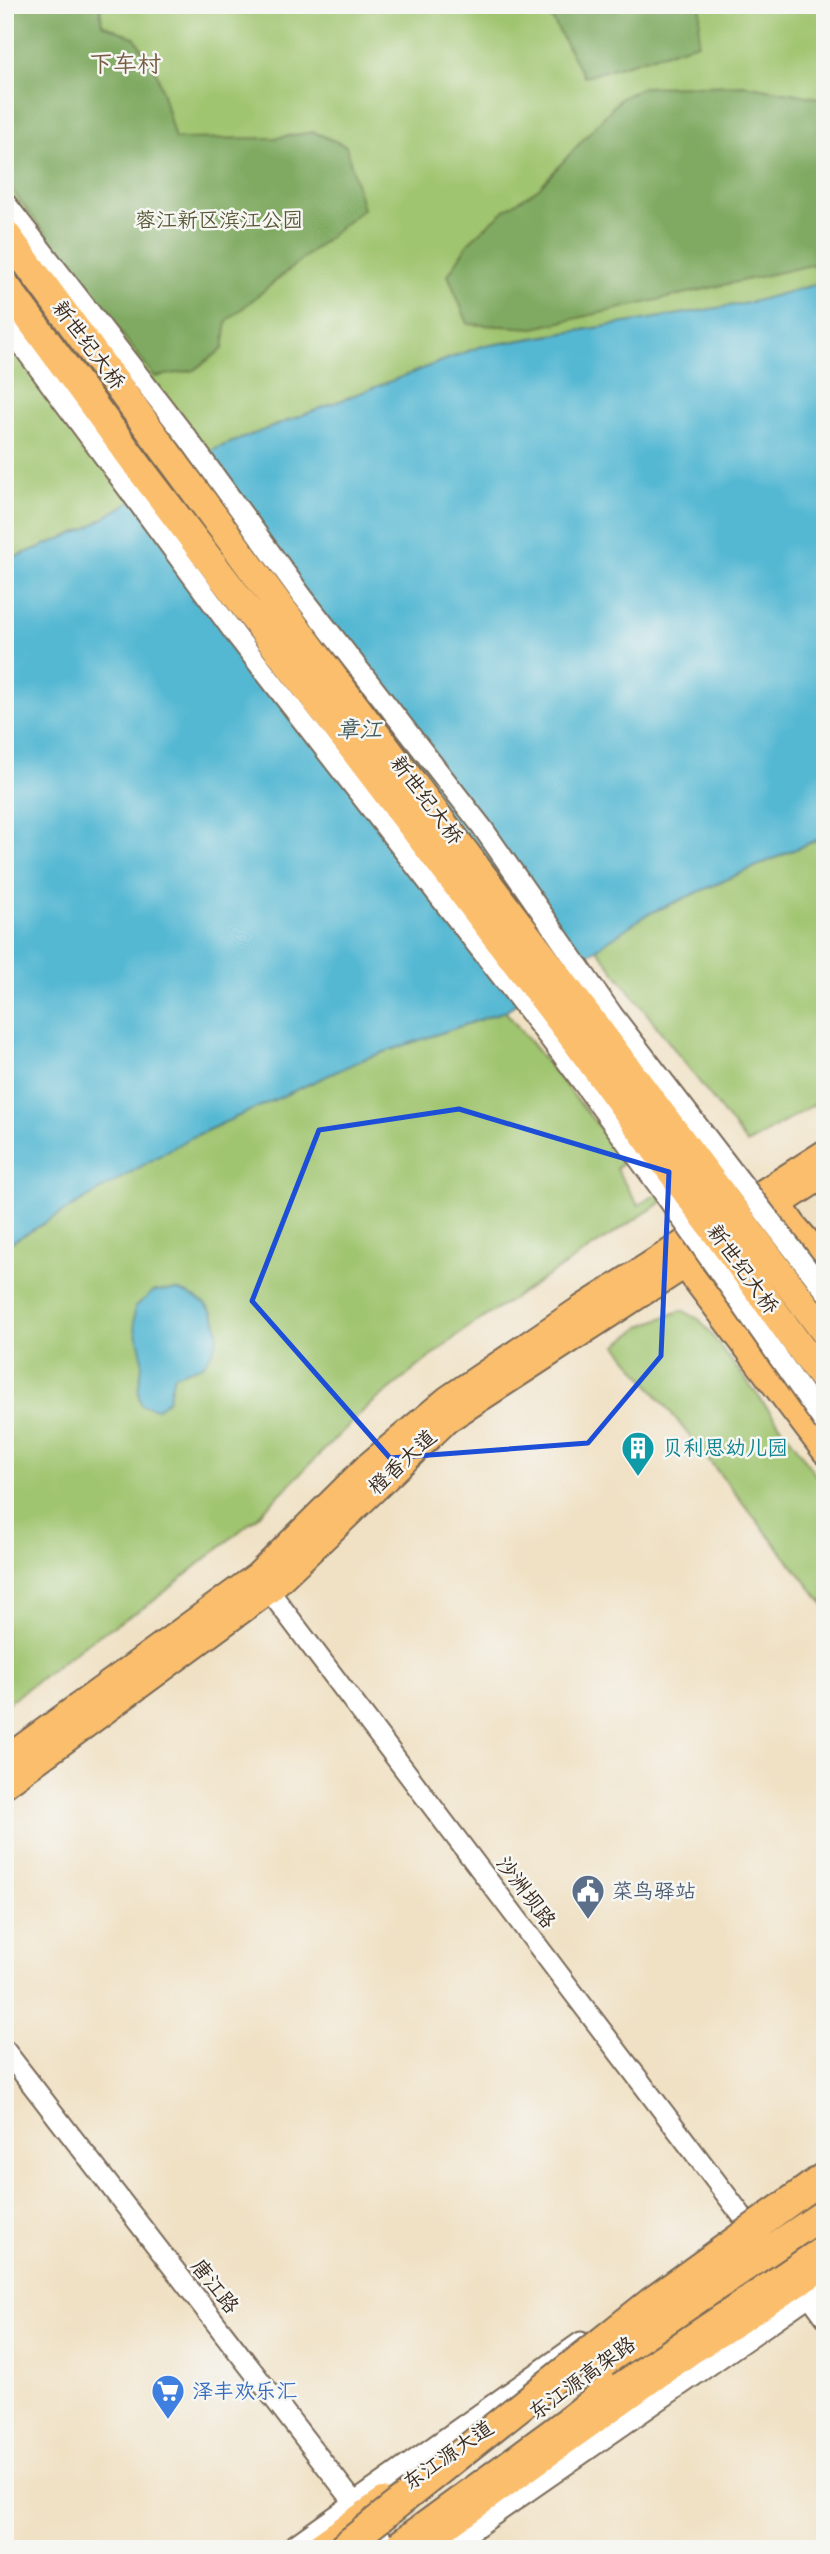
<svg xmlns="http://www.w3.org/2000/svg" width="830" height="2554" font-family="'Shantell Sans','LXGW WenKai TC',sans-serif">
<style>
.green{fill:#a0c570;stroke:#6e7847;stroke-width:2}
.forest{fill:#80aa62;stroke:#5e6a40;stroke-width:2}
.water{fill:#55b8d3;stroke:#487178;stroke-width:2}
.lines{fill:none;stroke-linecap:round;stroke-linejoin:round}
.minor-casing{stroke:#7a6a58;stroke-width:23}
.major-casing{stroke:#7a6a58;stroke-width:28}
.highway-casing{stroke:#7a6a58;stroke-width:32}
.minor{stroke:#fff;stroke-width:19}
.major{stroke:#fabe6d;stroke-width:24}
.highway{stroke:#fabe6d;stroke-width:28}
.minor-bridge-casing{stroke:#7a6a58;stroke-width:23;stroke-linecap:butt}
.highway-bridge-casing{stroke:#7a6a58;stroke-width:32;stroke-linecap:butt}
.minor-bridge{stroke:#fff;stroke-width:19}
.highway-bridge{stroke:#fabe6d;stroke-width:28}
.marked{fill:none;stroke:#1d4ed8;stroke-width:5;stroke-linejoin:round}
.labels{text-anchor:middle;stroke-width:5;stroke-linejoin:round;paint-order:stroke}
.park-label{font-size:21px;fill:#595837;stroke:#f6f6f2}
.street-label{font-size:21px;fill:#3b2a1e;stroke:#f6f6f2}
.culture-label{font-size:21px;fill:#0d838f;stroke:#f6f6f2;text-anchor:start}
.service-label{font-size:21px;fill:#4e5e75;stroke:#f6f6f2;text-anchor:start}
.shop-label{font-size:21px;fill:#366cbe;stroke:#f6f6f2;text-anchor:start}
.water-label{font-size:23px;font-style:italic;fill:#445c5d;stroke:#f6f6f2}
.quarter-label{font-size:24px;fill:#765d43;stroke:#f6f6f2}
</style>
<rect width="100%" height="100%" fill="#f6f6f2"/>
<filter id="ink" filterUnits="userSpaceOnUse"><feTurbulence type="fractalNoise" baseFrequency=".0143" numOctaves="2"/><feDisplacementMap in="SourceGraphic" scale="14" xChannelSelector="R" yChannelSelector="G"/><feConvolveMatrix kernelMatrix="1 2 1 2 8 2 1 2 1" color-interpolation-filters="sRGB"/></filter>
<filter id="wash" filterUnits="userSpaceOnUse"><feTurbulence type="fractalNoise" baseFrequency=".00686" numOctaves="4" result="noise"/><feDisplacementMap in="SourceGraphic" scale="28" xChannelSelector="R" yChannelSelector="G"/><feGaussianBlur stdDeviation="1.57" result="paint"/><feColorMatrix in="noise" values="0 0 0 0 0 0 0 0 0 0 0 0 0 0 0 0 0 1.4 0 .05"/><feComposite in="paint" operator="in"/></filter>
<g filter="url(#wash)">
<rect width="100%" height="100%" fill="#f0e1c4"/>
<!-- green -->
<path class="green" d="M5,5H825V282L748,303L479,347L215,449L86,529L5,561Z
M825,836V1098L747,1144L595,946L646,915Z
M505,1011L626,1160L616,1169L638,1205L659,1193L662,1202L463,1331L365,1409L257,1517L151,1603L88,1642L5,1705V1246L188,1139L364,1059Z
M682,1310L700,1320L797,1447L825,1490V1606L617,1345L642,1326Z"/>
<!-- forest -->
<path class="forest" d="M5,5H100L102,24L135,38L158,76L175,139L274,138L314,132L346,146L363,209L227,321L223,349L194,370L155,377L5,181Z
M701,5L698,43L584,77L545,6Z
M745,85L825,99V262L534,328L468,324L448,275L469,242L506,209L539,188L621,98L643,87Z"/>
<!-- water -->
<path class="water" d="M825,282V836L646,915L505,1011L364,1059L188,1139L5,1246V561L86,529L215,449L479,347L748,303Z
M176,1290C216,1301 232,1330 203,1365L174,1375L168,1400L157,1409L141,1405C135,1386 142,1379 142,1362C142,1339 131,1335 135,1307L154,1291Z"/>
</g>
<g filter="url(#ink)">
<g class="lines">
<defs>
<path id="minor" d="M261,1580L758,2237
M5,2050L390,2549
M803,2287L825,2317
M289,2549L581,2342
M445,2549L825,2285"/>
<path id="major" d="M772,1193L794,1225L825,1261
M674,1252L825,1452
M5,1759L257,1575L368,1465L448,1398L581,1308L825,1152
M5,1785L269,1591L448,1420L825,1175
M772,2229L825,2196
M426,2542L690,2353L825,2267
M314,2549L383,2500"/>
<path id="highway" d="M394,2549L571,2419L677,2333L825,2239"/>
</defs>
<!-- minor casing -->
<use href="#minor" class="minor-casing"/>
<!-- major casing -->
<use href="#major" class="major-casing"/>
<!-- highway casing -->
<use href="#highway" class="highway-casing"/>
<!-- minor -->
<use href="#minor" class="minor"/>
<!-- major -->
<use href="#major" class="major"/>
<!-- highway -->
<use href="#highway" class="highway"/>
<defs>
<path id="minor-bridge" d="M5,202L189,440L303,597L482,827L613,1015L825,1291
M5,323L235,634L562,1055L657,1184L825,1424"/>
<path id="highway-bridge" d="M5,233L281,608L825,1332
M5,285L144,474L579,1045L825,1381
M604,2362L825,2213
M341,2549L651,2302L825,2176"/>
</defs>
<!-- minor-bridge casing -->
<use href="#minor-bridge" class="minor-bridge-casing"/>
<!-- highway-bridge casing -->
<use href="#highway-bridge" class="highway-bridge-casing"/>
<!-- minor-bridge -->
<use href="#minor-bridge" class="minor-bridge"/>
<!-- highway-bridge -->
<use href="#highway-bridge" class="highway-bridge"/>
</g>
</g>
<!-- marked area -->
<path class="marked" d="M459,1109L669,1172L661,1356L588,1443L390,1458L252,1301L319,1130Z"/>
<!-- icons -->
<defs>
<symbol id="building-pin" viewBox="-11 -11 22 30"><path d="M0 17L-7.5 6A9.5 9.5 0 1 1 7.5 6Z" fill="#0f9aa8" stroke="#f6f6f2"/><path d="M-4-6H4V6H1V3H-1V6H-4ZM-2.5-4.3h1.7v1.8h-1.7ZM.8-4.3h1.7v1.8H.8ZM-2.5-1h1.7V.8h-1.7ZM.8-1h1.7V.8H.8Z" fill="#fff"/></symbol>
<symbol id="civic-pin" viewBox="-11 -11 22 30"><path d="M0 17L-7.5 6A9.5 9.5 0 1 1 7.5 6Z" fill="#5c6f8a" stroke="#f6f6f2"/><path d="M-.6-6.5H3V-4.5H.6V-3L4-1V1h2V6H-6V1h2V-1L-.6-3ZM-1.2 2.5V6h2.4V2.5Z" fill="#fff"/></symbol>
<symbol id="supermarket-pin" viewBox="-11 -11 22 30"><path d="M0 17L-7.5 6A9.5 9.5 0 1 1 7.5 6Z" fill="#3f7fe0" stroke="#f6f6f2"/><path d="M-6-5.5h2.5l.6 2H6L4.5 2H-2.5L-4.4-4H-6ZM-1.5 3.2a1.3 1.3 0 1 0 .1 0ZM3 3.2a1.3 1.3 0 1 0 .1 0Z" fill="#fff"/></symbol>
</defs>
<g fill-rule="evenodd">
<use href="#building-pin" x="619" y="1429" width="38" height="52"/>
<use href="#civic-pin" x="569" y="1872" width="38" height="52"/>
<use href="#supermarket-pin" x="149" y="2372" width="38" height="52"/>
</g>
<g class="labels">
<!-- park labels -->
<g class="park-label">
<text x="219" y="227">蓉江新区滨江公园</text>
</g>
<!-- street labels -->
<g class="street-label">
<text transform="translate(89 345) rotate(53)" y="7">新世纪大桥</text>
<text transform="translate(427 800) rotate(53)" y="7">新世纪大桥</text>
<text transform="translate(743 1269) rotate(54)" y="7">新世纪大桥</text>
<text transform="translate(402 1462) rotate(-43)" y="7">橙香大道</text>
<text transform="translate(526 1892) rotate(53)" y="7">沙洲坝路</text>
<text transform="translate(215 2286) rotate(52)" y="7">唐江路</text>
<text transform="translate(582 2378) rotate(-36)" y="7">东江源高架路</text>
<text transform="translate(448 2455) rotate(-35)" y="7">东江源大道</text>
</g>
<!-- culture labels -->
<g class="culture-label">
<text x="662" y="1455">贝利思幼儿园</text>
</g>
<!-- service labels -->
<g class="service-label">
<text x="612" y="1898">菜鸟驿站</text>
</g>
<!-- shop labels -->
<g class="shop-label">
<text x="192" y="2398">泽丰欢乐汇</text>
</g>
<!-- water labels -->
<g class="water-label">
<text x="359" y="737">章江</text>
</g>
<!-- quarter labels -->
<g class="quarter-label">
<text x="125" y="72">下车村</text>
</g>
</g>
<!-- margin -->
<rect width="830" height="2554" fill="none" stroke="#f6f6f2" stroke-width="28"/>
</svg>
